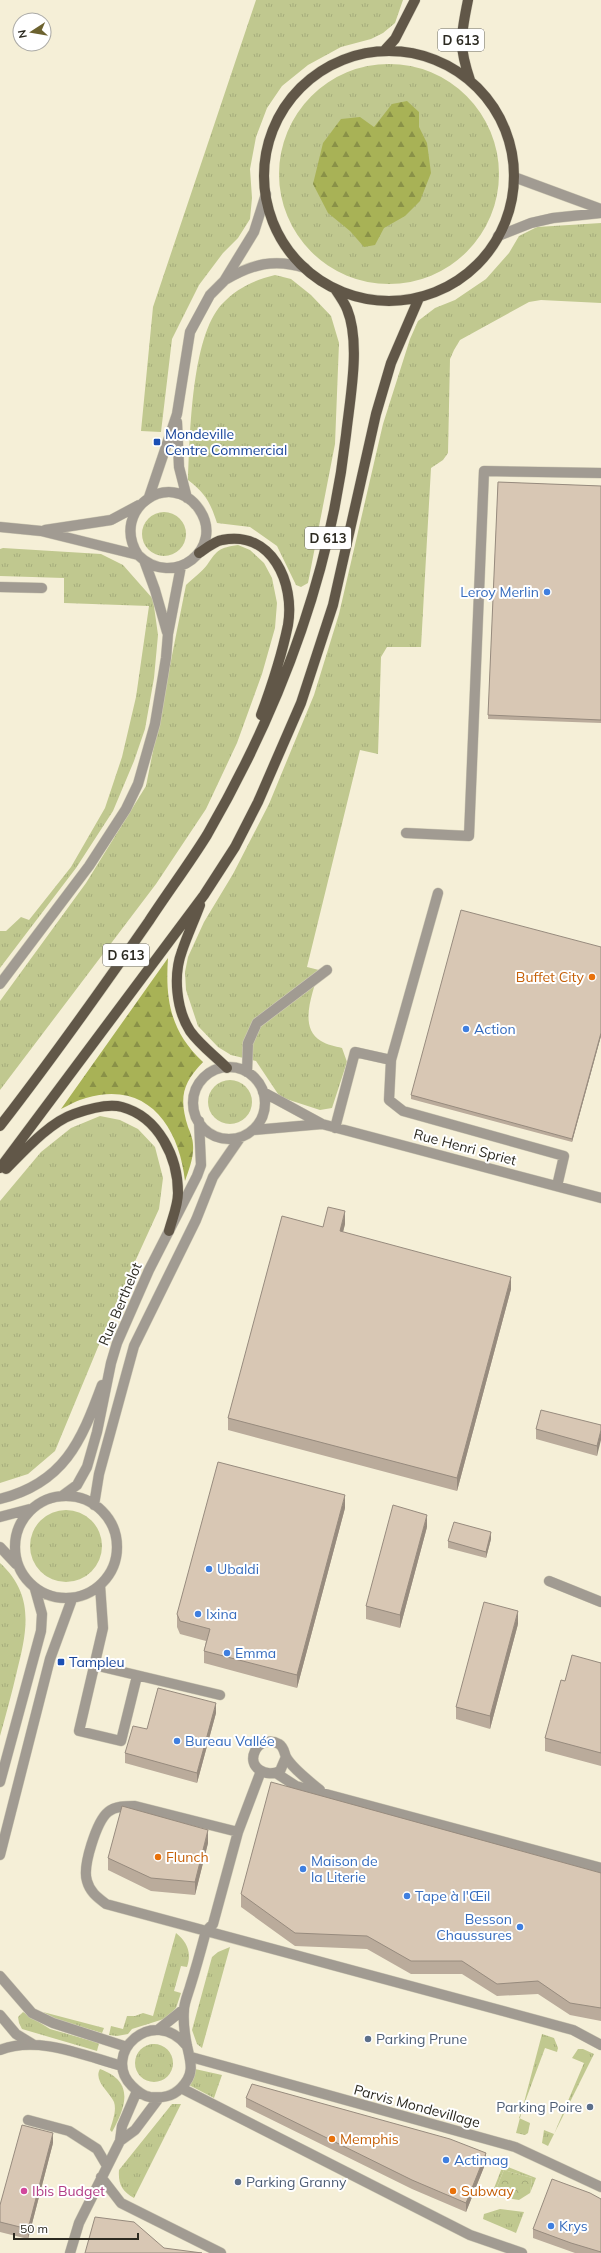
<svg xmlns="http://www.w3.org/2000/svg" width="601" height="2253" font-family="Mulish,sans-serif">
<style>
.grass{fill:url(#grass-tufts)}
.forest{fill:url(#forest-firs)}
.park{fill:url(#park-crowns)}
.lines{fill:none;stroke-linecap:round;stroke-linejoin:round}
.minor-casing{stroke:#d1ccb6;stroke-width:11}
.major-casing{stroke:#d1ccb6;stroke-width:11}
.minor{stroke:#a19b92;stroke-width:10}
.major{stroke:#615748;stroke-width:10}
.wall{fill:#baab9b}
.shaded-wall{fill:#978b7e}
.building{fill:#d8c7b4;stroke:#978b7e}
.transit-dot{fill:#1a4fb4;stroke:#fff;stroke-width:1.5}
.shop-dot{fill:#3f7fe0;stroke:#fff;stroke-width:1.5}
.food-dot{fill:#e8710a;stroke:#fff;stroke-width:1.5}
.service-dot{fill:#5c6f8a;stroke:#fff;stroke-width:1.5}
.hotel-dot{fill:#d1479c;stroke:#fff;stroke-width:1.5}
.labels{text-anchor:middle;stroke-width:4;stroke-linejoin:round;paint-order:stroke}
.shield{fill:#fff;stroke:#6b6a64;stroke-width:1}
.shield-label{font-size:13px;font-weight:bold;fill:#2c2a21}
.transit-label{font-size:14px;fill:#164399;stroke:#fff;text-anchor:start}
.shop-label{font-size:14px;fill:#366cbe;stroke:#fff;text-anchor:start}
.food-label{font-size:14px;fill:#c56008;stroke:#fff;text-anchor:start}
.street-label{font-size:14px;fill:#2c2a21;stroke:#fff}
.service-label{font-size:14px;fill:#4e5e75;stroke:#fff;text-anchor:start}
.hotel-label{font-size:14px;fill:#b23c85;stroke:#fff;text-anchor:start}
</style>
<defs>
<pattern id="grass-tufts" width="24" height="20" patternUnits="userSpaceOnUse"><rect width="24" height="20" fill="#c0c88f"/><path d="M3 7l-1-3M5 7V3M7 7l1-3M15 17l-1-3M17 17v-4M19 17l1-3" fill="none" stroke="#a5ac7b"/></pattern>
<pattern id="forest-firs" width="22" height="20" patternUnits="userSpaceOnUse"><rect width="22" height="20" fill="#a8b256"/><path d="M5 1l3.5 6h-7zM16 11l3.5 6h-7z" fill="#899147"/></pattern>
<pattern id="park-crowns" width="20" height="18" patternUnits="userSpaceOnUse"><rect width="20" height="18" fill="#c0c88f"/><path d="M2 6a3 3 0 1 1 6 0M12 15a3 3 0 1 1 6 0" fill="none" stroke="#a5ac7b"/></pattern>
</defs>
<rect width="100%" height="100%" fill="#f5efd7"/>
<!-- grass -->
<path class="grass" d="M256,0H403L395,23L383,33L371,39L341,47L308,65L282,86L267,108L256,137L250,169L252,198L250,219L238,238L223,253L199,285L172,339L161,432L141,431L153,307Z
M279 174a110 110 0 1 1 220 0a110 110 0 1 1-220 0Z
M601,223V303L541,300L529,302L460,340L454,350L450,359L448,453L443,460L431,468L421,647H387L381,657L378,754L360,750L307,967L319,970C314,991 297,1027 321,1041C327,1045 335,1046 342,1048L347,1062L332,1108L320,1110L280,1097L256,1061L231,1055L218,1047L198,1026L186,990L185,972L188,957L204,922L233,874L269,804L314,695L339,614L383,424L410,339L418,321L435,308L455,300L486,279L509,253L519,236L537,227Z
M275,275L291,279L311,295L331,316L339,343L335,444L308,583L301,587L296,585L277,546L250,527L217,523C210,502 206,494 188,480C190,436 191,337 222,304C237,288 254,280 275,275Z
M142 534a22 22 0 1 1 44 0a22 22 0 1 1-44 0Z
M238,545L250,550L264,563L272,578L277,603L275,628L262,674L237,743L206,809L156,884L0,1090V1001L86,883L146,786L186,585C193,578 202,572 207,565C218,549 219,548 238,545Z
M3,548L101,554L123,565L153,599L158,635L154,678L145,729L134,761L113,811L76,868L0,968V931H6L21,917L29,920L71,867L105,808L122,757L136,697L149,606L64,603V578L0,576V549Z
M208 1102a22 22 0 1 1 44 0a22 22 0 1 1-44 0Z
M100,1116L120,1120L138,1129L155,1147L163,1178L159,1209L117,1301L55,1451L28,1474L0,1483V1201L41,1152L71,1128Z
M30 1546a36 36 0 1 1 72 0a36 36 0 1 1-72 0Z
M0,1563C35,1595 27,1631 17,1671C12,1693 6,1714 0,1736Z
M176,1933C187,1942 192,1952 187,1967L181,1966L174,1991L181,1993L176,2008L167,2018L132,2029L128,2034L117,2036L109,2035L111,2026L123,2029L127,2016H135L143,2013L153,2016Z
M230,1947L202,2048L197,2044L192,2030L212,1957L218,1952Z
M23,2012L50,2029L99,2043L97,2051L22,2029L19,2023L18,2017Z
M43,2012L104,2028L102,2033L58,2020Z
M542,2034L554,2038L558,2048L557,2052L545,2048L519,2118L530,2123L528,2133L525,2135L516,2133Z
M135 2063a19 19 0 1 1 38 0a19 19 0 1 1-38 0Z
M578,2049H583L594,2054L548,2146L542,2143L544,2130L554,2134L584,2063L572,2058Z
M100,2069C135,2082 126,2106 112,2132L110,2130C112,2122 117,2111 114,2102C110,2092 93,2081 100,2069Z
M195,2069L222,2075L214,2098L189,2085Z
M172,2104H181L134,2198C122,2191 118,2184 119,2170Z
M503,2165L536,2178L530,2193L532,2178L504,2170L493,2196H491Z
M500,2209L524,2212L516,2233L483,2219L484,2214Z"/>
<!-- forest -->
<path class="forest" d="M407,101L419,112V127L427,143L431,173L420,201L405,216L384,228L375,245L364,247L350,231L328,213L313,184L323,143L341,119L360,117L374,127L392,104Z
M168,958C165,1001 171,1032 203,1062C182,1084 179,1098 188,1127C190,1132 193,1139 193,1145C194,1157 189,1169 185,1181C179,1127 148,1080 86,1098C78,1100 69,1105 61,1109Z"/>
<!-- park -->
<path class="park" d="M504,2170L532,2178L530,2193L519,2200L493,2196Z"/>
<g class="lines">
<defs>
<path id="minor" d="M514,177L601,209
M498,236L531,223L553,218L601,213
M225,280C252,264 275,258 305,268
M177,422L179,467L187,498
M149,497L177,414L190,332L210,295L224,281L254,232L266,194
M0,527L41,531L138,555C173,590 226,548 199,509C171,468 109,509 138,555
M45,530L111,520L139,505
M144,560L155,590L167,632
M0,587L42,588
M406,833L469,836L484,471L601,473
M438,893L391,1060L389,1100L403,1111L564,1156L557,1186
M0,984L89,866L126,809L138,784L155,724L166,658L168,634L181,566
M193 1103a36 36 0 1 1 72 0a36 36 0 1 1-72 0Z
M247,1072L248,1043L257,1023L327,970
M263,1092L322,1124L601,1198
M335,1128L355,1052L391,1060
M253,1130L322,1124
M15 1547a51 51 0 1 1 102 0a51 51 0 1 1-102 0Z
M62,1496L77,1485L87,1467L97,1432L111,1363L117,1343L149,1270L197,1176L201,1165L199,1121
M0,1499C64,1483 81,1442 102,1385
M94,1505L99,1474L134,1346L196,1220L213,1177L240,1138
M0,1517L30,1509
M0,1547L16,1564
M549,1581L601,1602
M100,1585L103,1628L79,1731L121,1741L137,1676
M94,1665L220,1695
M286,1757L280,1771C267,1778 247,1768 255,1751C259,1742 270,1739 279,1744C284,1747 284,1752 286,1757C292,1768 310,1782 320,1790
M276,1773L296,1786L601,1868
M0,1782L41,1631L42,1614L35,1589
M238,1832L135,1806C126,1806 115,1806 108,1812C97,1821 82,1866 87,1881C90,1892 97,1897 106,1904L540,2021L573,2030L601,2045
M0,1855L50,1659L72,1599
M0,1976L32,2013L53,2023L127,2047
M0,2015L16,2034L34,2045
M159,2029L184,2009
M187,2046C153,2004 100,2054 132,2086C137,2091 143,2096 150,2097C162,2098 172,2097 181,2088C195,2074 191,2063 187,2046C185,2036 183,2021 184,2010C184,2003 188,1994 190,1987C196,1968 201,1950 206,1931L213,1924L238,1832L261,1771
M0,2050C38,2035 85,2056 122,2066
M191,2057L515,2147L601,2187
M181,2088L470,2235L522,2253
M28,2120L69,2131L97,2149L107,2166
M120,2141L135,2130L159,2098
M101,2177L121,2203L221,2253
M70,2253L79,2223L120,2141L122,2126L137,2091"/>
<path id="major" d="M468,0C461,36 458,44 470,80
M384,51L395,39L415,0
M264 176a125 125 0 1 1 250 0a125 125 0 1 1-250 0Z
M199,553C205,549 215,541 222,540C272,530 295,583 288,625C282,654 271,688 261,715
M200,905C194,921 187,936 182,951C173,975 176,1009 190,1031C200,1045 215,1056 227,1068
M0,1126C52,1059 101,990 149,921C168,892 189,864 207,835C278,712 330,576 346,435C350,398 361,343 347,309C344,302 339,295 335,289
M0,1168L204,895L235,847L258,802L301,703L333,605L376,414L391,363L419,298
M6,1169C24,1151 50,1122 74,1114C88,1109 108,1103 122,1107C159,1117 178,1158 178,1193C178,1206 172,1219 169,1231"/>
</defs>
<!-- minor casing -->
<use href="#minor" class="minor-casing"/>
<!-- major casing -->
<use href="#major" class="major-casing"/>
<!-- minor -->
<use href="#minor" class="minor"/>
<!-- major -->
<use href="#major" class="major"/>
</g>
<!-- wall -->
<path class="wall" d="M498,482L601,486V723L488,719Z
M601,947V1036L572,1142L411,1099V1095Z
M345,1224L343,1232L511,1289L457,1491L228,1430V1418L323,1227Z
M601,1425L597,1456L536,1439V1429Z
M345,1508L297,1688L204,1663V1651L206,1641L180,1634L177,1627V1614Z
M427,1527L400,1628L366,1619V1606Z
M491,1539L486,1558L448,1548V1541Z
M518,1624L490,1729L456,1719V1707Z
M601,1663V1766L545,1751V1738L565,1681Z
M216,1713L197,1783L125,1763V1753L147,1729Z
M208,1843L195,1895L151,1891L108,1870V1858Z
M601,1873V2021L570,2015L538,1994L497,1996L462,1974H411L367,1949L295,1946L241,1907V1894Z
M246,2098L486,2162L466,2212L412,2189L246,2107Z
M53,2143L28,2239L0,2232V2205Z
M601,2199V2253H575L533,2238V2229Z"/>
<!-- shaded-wall -->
<path class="shaded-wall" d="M601,1033V1036L572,1142V1139Z
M345,1211V1224L340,1244V1231Z
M511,1277V1289L457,1491V1478Z
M601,1430V1440L597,1456V1446Z
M345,1495V1508L297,1688V1675Z
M427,1515V1527L400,1628V1615Z
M491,1532V1539L486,1558V1552Z
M518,1611V1624L490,1729V1716Z
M216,1703V1713L197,1783V1773Z
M208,1830V1843L195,1895V1882Z
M53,2133V2143L28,2239V2229Z
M486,2153V2162L466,2212V2203Z"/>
<!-- building -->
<path class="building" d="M498,482L601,486V720L488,715Z
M461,910L601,947V1033L572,1139L411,1095Z
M328,1207L345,1211L340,1231L511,1277L457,1478L228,1418L282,1216L323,1227Z
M541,1410L601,1425V1430L597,1446L536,1429Z
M218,1462L345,1495L297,1675L204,1651L210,1629L180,1621L177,1614Z
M393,1505L427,1515L400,1615L366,1606Z
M454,1522L491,1532L486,1552L448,1541Z
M484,1602L518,1611L490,1716L456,1707Z
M572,1655L601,1663V1753L545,1738L561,1680L565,1681Z
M158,1688L216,1703L197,1773L125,1753L133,1726L147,1729Z
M271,1782L601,1873V2008L570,2003L538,1981L497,1984L462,1961H411L367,1936L295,1933L241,1894Z
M122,1806L208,1830L195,1882L151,1878L108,1858Z
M252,2084L450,2139L486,2153L466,2203L412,2180L246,2098Z
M22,2125L53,2133L28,2229L0,2222V2205Z
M552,2179L590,2193L601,2199V2252L571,2243L533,2229Z
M95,2217L134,2222L164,2248L202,2253H85Z"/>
<!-- markers -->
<g class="transit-dot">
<rect x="153" y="438" width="8" height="8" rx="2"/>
<rect x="57" y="1658" width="8" height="8" rx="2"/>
</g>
<g class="shop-dot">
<circle cx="547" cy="592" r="4"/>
<circle cx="466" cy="1029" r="4"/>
<circle cx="209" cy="1569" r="4"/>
<circle cx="198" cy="1614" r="4"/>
<circle cx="227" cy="1653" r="4"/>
<circle cx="177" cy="1741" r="4"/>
<circle cx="303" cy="1869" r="4"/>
<circle cx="407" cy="1896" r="4"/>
<circle cx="520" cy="1927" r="4"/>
<circle cx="446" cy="2160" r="4"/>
<circle cx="551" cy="2226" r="4"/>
</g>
<g class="food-dot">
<circle cx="592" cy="977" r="4"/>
<circle cx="158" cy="1857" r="4"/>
<circle cx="332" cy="2139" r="4"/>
<circle cx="453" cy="2191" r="4"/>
</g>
<g class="service-dot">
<circle cx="368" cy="2039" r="4"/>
<circle cx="590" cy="2107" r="4"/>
<circle cx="238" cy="2182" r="4"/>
</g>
<circle class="hotel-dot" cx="24" cy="2191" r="4"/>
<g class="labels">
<!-- shield labels -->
<g class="shield">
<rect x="438" y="29" width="46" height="22" rx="3"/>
<rect x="305" y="527" width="46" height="22" rx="3"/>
<rect x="103" y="944" width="46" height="22" rx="3"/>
</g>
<g class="shield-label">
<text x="461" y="45">D 613</text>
<text x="328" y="543">D 613</text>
<text x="126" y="960">D 613</text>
</g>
<!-- transit labels -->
<g class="transit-label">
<text x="165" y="439">Mondeville<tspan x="165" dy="16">Centre Commercial</tspan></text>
<text x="69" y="1667">Tampleu</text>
</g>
<!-- shop labels -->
<g class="shop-label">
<text x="539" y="597" text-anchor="end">Leroy Merlin</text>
<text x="474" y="1034">Action</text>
<text x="217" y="1574">Ubaldi</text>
<text x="206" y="1619">Ixina</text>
<text x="235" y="1658">Emma</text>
<text x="185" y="1746">Bureau Vallée</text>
<text x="311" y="1866">Maison de<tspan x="311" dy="16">la Literie</tspan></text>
<text x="415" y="1901">Tape à l'Œil</text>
<text x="512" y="1924" text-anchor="end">Besson<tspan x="512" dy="16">Chaussures</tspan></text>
<text x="454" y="2165">Actimag</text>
<text x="559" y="2231">Krys</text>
</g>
<!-- food labels -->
<g class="food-label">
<text x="584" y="982" text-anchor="end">Buffet City</text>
<text x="166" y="1862">Flunch</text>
<text x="340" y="2144">Memphis</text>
<text x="461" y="2196">Subway</text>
</g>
<!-- street labels -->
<g class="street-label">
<text transform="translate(465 1147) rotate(15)" y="5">Rue Henri Spriet</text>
<text transform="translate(120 1304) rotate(-67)" y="5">Rue Berthelot</text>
<text transform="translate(417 2106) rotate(15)" y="5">Parvis Mondevillage</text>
</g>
<!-- service labels -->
<g class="service-label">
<text x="376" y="2044">Parking Prune</text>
<text x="582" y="2112" text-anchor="end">Parking Poire</text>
<text x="246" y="2187">Parking Granny</text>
</g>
<!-- hotel labels -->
<g class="hotel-label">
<text x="32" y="2196">Ibis Budget</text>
</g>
</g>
<!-- north arrow -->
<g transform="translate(32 32) rotate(258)"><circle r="19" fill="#ffffff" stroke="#abaaa6"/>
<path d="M0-3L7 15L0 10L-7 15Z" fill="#6c622f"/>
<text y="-6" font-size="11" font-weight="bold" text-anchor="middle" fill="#2c2a21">N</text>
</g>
<!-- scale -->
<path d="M14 2233v6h124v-6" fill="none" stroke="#2c2a21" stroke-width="2"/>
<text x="20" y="2233" font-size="12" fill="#2c2a21" stroke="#ffffff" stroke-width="3" paint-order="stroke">50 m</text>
</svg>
